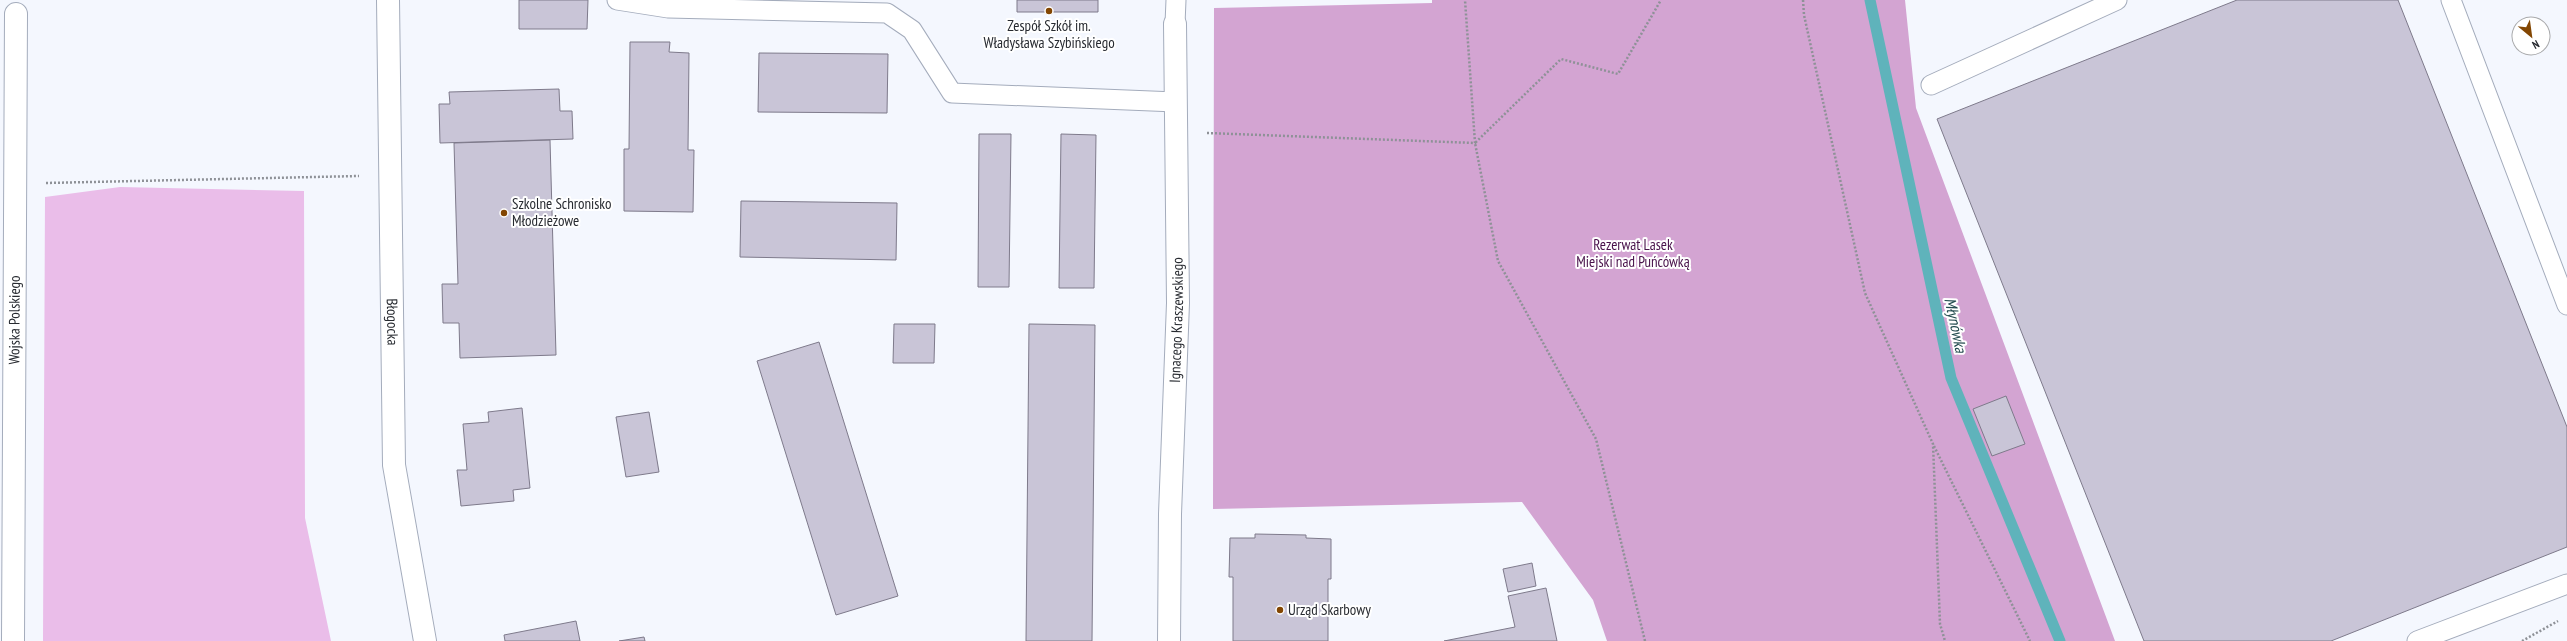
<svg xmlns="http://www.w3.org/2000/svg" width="2567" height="641" font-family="'PT Sans Narrow',sans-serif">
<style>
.green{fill:#eabde9}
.forest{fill:#d3a4d2}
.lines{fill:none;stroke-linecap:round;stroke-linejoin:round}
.stream{stroke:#5fb3bb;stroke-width:11}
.building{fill:#c9c5d7;stroke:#7e7a8b}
.lane-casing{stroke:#a4acbc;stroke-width:21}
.street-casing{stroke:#a4acbc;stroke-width:24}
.path{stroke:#8e9197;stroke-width:2.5;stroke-dasharray:2 2;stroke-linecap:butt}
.lane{stroke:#fff;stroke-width:19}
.street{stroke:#fff;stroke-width:22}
.poi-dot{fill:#834602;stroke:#fff;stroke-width:1.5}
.labels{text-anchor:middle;stroke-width:4;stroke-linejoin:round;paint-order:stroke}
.poi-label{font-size:15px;fill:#272a30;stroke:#fff;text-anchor:start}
.park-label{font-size:15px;fill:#49124b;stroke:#fff}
.street-label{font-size:15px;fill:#272a30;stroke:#fff}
.water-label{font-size:16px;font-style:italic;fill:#224a4e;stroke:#fff}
</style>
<rect width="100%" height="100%" fill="#f4f7fe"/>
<!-- green -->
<path class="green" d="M120,187L304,191L305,518L331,641H43L45,197Z"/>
<!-- forest -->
<path class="forest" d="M1432,0H1905L1916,108L2115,641H1607L1593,600L1522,502L1213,509L1214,8L1432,3Z"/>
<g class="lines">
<!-- stream -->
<path class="stream" d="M1870,0L1951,378L2060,641"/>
</g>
<!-- building -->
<path class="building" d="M519,0H588L587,29H519Z
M1017,0H1098V12H1017Z
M2237,0H2398L2567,427V547L2331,641H2144L1937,119Z
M630,42H670L669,52L689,53L688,150H694L693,212L624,211V149H629Z
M759,53L888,54L887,113L758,112Z
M559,89L560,111H572L573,139L440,143L439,104H450L449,92Z
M979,134H1011L1009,287H978Z
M1061,134L1096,135L1094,288H1059Z
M550,140L556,355L460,358L459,323H443L442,284H458L454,143Z
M741,201L897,203L896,260L740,257Z
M894,324H935L934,363H893Z
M1029,324L1095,325L1092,641H1026Z
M819,342L898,596L836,615L757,361Z
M2006,396L2025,444L1992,456L1973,409Z
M522,408L530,488L513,490L514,501L461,506L457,470H467L463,424L489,422L488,412Z
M649,412L659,472L626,477L616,417Z
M1255,534L1306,535V538L1331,539V579H1328V641H1233V577H1229L1230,538H1255Z
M1532,563L1536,586L1508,592L1503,569Z
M1546,588L1557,641H1444L1515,627L1508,596Z
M576,621L580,641H505L504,635Z
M644,637L645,641H619Z"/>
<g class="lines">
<defs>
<path id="lane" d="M617,0L668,8L887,13L912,30L952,93L1176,102
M2451,0L2567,305
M1175,24L1176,0
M1931,85L2117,0
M2417,641L2567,584"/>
<g id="street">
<path id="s1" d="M388,0L394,465L425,641"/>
<path id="s2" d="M13,641L16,14"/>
<path id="s3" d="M1169,641L1170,514L1178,303L1175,24"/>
</g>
</defs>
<!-- lane casing -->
<use href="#lane" class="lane-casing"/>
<!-- street casing -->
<use href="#street" class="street-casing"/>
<!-- path -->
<path class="path" d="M1803,0L1804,15L1865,293L1933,444L1940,624L1945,641
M1207,133L1475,143L1465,0
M46,183L359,176
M1934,446L2030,641
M1645,641L1596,439L1498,261L1475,143L1561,59L1618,74L1661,0
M2522,641L2558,621"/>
<!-- lane -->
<use href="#lane" class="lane"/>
<!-- street -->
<use href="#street" class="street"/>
</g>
<!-- markers -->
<g class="poi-dot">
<circle cx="1049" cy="11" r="4"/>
<circle cx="504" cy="213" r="4"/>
<circle cx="1280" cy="610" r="4"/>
</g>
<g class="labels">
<!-- poi labels -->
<g class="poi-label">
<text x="1049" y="31" text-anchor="middle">Zespół Szkół im.<tspan x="1049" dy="17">Władysława Szybińskiego</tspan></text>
<text x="512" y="209">Szkolne Schronisko<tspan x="512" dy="17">Młodzieżowe</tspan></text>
<text x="1288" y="615">Urząd Skarbowy</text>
</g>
<!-- park labels -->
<g class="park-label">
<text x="1633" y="250">Rezerwat Lasek<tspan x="1633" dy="17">Miejski nad Puńcówką</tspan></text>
</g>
<!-- street labels -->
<g class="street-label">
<text dy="5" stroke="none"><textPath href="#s2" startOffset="321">Wojska Polskiego</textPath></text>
<text dy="5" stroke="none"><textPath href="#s3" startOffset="321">Ignacego Kraszewskiego</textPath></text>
<text dy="5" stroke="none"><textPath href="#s1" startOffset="322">Błogocka</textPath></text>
</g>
<!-- water labels -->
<g class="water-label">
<text transform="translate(1956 325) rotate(78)" y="6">Młynówka</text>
</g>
</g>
<!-- north arrow -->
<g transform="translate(2531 36) rotate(151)"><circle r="19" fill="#ffffff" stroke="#a9aaac"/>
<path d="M0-3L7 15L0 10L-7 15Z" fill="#834602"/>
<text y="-6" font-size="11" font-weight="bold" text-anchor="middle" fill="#272a30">N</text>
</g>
</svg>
